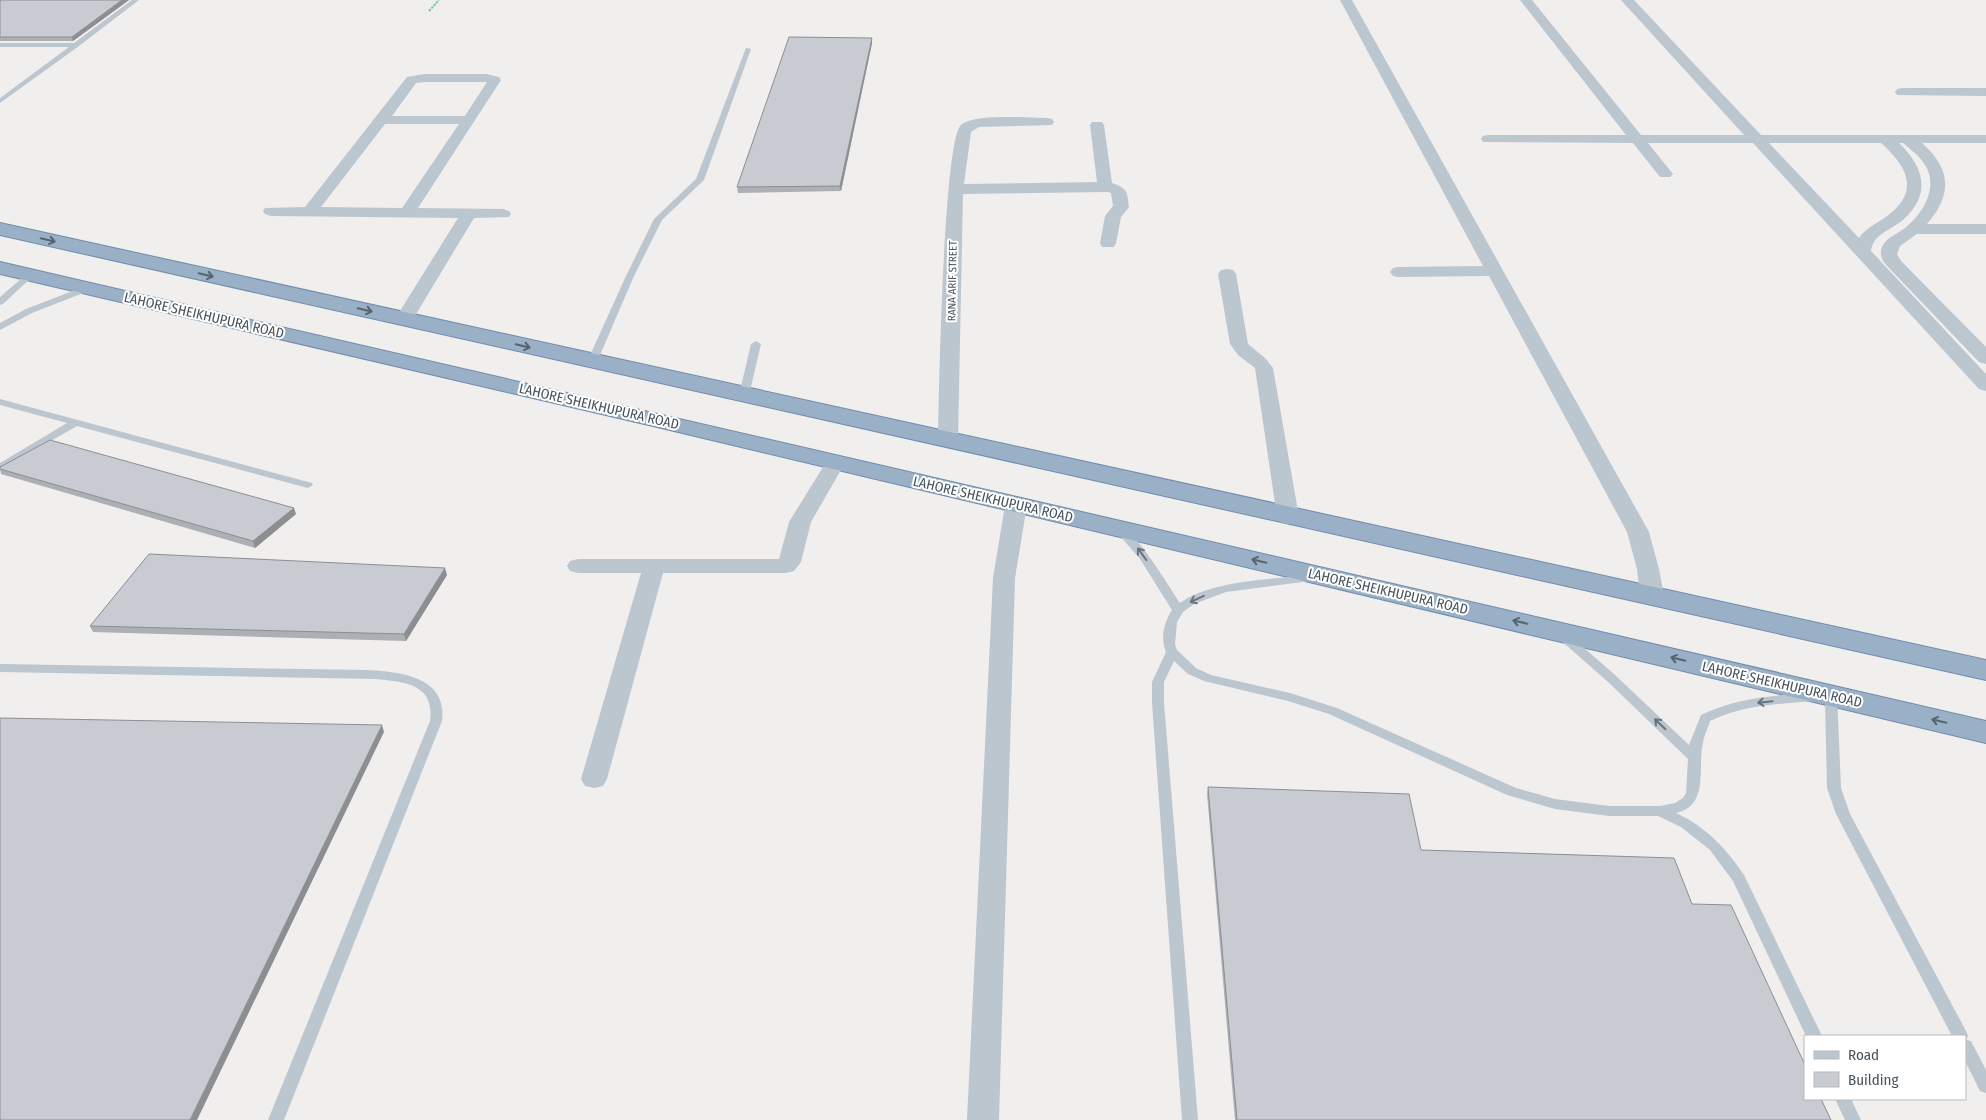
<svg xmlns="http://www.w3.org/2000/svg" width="1986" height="1120" font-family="'Fira Sans Condensed',sans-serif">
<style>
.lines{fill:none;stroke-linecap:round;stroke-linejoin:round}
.trunk-casing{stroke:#708daa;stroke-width:2}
.path{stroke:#73ce9f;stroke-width:2;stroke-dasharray:2.5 1;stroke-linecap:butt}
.service{fill:#bcc6ce;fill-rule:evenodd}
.minor{fill:#bcc6ce;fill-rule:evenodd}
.trunk{fill:#99b0c6;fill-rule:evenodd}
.wall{fill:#acafb4}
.shaded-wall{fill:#8c8e92}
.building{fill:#c8cbd1;stroke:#8c8e92}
.oneway{stroke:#576571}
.oneway2{stroke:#69757e}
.labels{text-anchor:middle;stroke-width:4;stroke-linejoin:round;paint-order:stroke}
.far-street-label{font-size:11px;fill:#46525c;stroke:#fff}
.street-label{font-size:14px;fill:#46525c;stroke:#fff}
</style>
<rect width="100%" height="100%" fill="#f1eeee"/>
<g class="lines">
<defs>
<path id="trunk" d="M0,223L1986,660V680L0,235Z
M0,262L1986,721V743L653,426L0,274Z"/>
</defs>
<!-- trunk casing -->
<use href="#trunk" class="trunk-casing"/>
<!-- path -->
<path class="path" d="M429,11L439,0"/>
<!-- service -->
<path class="service" d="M132,0H139L79,46L0,103V98L69,47H0V43H74Z
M746,48L751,49L704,180L662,220L634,276L597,362L592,365L589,364L587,362L626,276L654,219L696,179Z
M29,272L32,273V277L3,304L0,305V297Z
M88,285L92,288L91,290L32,313L0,330V323L26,309Z
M756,341L761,344L749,395L744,398L739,395L751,344Z
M0,399L312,483L313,485L308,488L304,487L77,426L0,470V463L67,423L0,405Z
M1119,526C1136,530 1169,587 1180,603C1210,581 1273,579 1310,575L1316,578L1310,581L1226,592L1194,604L1183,612L1177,622L1175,644L1177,650L1196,668L1211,675L1290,693L1337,708L1516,788L1555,799L1609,806H1660L1675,803L1683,798L1686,793L1688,759L1607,681L1558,638L1556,635L1558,632H1566L1615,675L1689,745L1701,715C1742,695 1786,695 1831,691L1835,692L1837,695L1841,788L1850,814L1966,1031L1968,1036L1966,1040L1971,1041L1986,1070V1093L1980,1091L1965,1061V1036H1952L1836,814L1827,788L1825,700C1786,704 1747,703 1710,721C1708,728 1704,735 1703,743C1697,768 1710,805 1676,813C1706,827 1726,848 1744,875L1822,1036H1806L1733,881L1710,850L1681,827L1658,816H1609L1555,809L1507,795L1329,714L1288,701L1204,681L1188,674L1174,661L1164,682V703L1198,1120H1182L1152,703V682L1166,652C1160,637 1164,623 1172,610L1140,559L1114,529Z
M0,664L368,670C401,672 448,677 442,721L284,1120H268L430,721C435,684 405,682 376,679L0,672Z
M1835,1099H1851L1861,1120H1845Z"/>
<!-- minor -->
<path class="minor" d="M1340,0H1352L1649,532L1659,569L1664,595L1660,600L1652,602L1644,600L1640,595L1637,569L1627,532L1489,276L1399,277L1393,276L1390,272L1393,268L1399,267L1483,266Z
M1520,0H1532L1641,135H1744L1621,0H1634L1761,135H1986V143H1922C1951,169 1953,194 1927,224H1986V234H1917L1900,246L1897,254L1901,261L1986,347V364L1979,362L1889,268C1885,264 1880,258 1881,252C1882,239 1896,235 1905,228C1923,214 1939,187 1925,165C1920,156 1911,150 1903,143H1899C1924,167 1932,194 1903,220C1891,230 1873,234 1871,251L1986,374V391L1979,389L1753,143H1648L1673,174L1670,177H1660L1633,143L1483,142L1481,139L1483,136L1488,135H1626ZM1769,143H1881C1903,163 1921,187 1892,212C1881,222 1867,226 1859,238Z
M425,74H486L499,77L501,80L418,208L503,209L509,211L511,214L509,217L474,218L413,319L410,323L404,324L398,323L395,319L458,218L271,216L265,214L263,211L265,208L305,207L407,77ZM425,82H487L465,116H392L416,83ZM385,124H459L402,208L321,207Z
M1902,88H1986V96L1897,95L1895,92L1897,89Z
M1047,118L1052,119L1054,122L1052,125L979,127L971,132L964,184L1097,182L1090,125L1092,122H1102L1104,125L1112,183C1128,189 1127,191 1129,207L1121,217L1116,243L1114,247H1102L1100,243L1105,216L1113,206L1111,193L1107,192L963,194L958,439L955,443L948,445L941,443L938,439C939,398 943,141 961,125C975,113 1027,118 1047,118Z
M1227,269L1233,270L1236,274L1248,344L1265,358L1273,368L1299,517L1296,522L1288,524L1280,522L1277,517L1255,368L1238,355L1230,344L1218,274L1221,270Z
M835,457L842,459L845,463L811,522L801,562L794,571L786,573H663L607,779L603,786L594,788L585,786L581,779L641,573H578L570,571L567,566L570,561L578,559H779L789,522L828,459Z
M1016,499L1024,500L1027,505L1015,578L999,1120H967L993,578L1005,505L1008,500Z"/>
<!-- trunk -->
<use href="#trunk" class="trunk"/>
</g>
<!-- wall -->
<path class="wall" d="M0,0H129L73,41H0Z
M872,38V43L841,191L738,193L737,187Z
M0,467L296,514L255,548L1,474Z
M447,575L406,641L93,632L90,626Z
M1208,787L1421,850L1692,904L1831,1120H1235L1207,794Z"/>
<!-- shaded-wall -->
<path class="shaded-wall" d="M122,0H129L73,41L72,37Z
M872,38V43L841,191L840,186Z
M294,508L296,514L255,548L253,541Z
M445,568L447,575L406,641L404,634Z
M382,725L384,732L197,1120H190Z"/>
<!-- building -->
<path class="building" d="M0,0H122L72,37H0Z
M789,37L872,38L840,186L737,187Z
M50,440L294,508L253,541L0,469V467Z
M149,554L445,568L404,634L90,626Z
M0,718L382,725L190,1120H0Z
M1208,787L1409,794L1421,850L1674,858L1692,904L1731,905L1805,1065V1099H1821L1831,1120H1237Z"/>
<!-- one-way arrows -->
<defs><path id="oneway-shaft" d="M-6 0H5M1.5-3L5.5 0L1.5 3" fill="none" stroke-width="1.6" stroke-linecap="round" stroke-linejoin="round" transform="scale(1.25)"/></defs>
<g class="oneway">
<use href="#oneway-shaft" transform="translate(48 240) rotate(13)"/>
<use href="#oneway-shaft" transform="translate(206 275) rotate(13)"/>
<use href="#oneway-shaft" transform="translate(365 310) rotate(13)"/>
<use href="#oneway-shaft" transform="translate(523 346) rotate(13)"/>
<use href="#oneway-shaft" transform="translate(1259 561) rotate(-167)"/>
<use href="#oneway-shaft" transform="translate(1520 622) rotate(-167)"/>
<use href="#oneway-shaft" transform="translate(1678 659) rotate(-167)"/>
<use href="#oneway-shaft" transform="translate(1939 721) rotate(-167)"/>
</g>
<g class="oneway2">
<use href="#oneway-shaft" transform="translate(1142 554) rotate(-126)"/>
<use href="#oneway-shaft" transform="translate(1197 599) rotate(155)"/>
<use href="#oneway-shaft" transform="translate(1765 702) rotate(174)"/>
<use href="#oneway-shaft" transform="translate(1660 724) rotate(-136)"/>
</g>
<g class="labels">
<!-- far-street labels -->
<g class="far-street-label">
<text transform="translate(952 281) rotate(-89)" y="4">RANA ARIF STREET</text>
</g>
<!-- street labels -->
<g class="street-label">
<text transform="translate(204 315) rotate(13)" y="5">LAHORE SHEIKHUPURA ROAD</text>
<text transform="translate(599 406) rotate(13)" y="5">LAHORE SHEIKHUPURA ROAD</text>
<text transform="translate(993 499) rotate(13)" y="5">LAHORE SHEIKHUPURA ROAD</text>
<text transform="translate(1388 591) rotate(13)" y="5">LAHORE SHEIKHUPURA ROAD</text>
<text transform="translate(1782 684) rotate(13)" y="5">LAHORE SHEIKHUPURA ROAD</text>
</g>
</g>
<!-- legend -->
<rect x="1804" y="1035" width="162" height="65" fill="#ffffff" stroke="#b5babe"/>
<rect x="1814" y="1051" width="25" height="8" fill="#bcc6ce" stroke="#b5babe"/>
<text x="1848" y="1060" font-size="15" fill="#46525c">Road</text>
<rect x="1814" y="1072" width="25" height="15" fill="#c8cbd1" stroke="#b5babe"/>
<text x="1848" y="1085" font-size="15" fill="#46525c">Building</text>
</svg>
